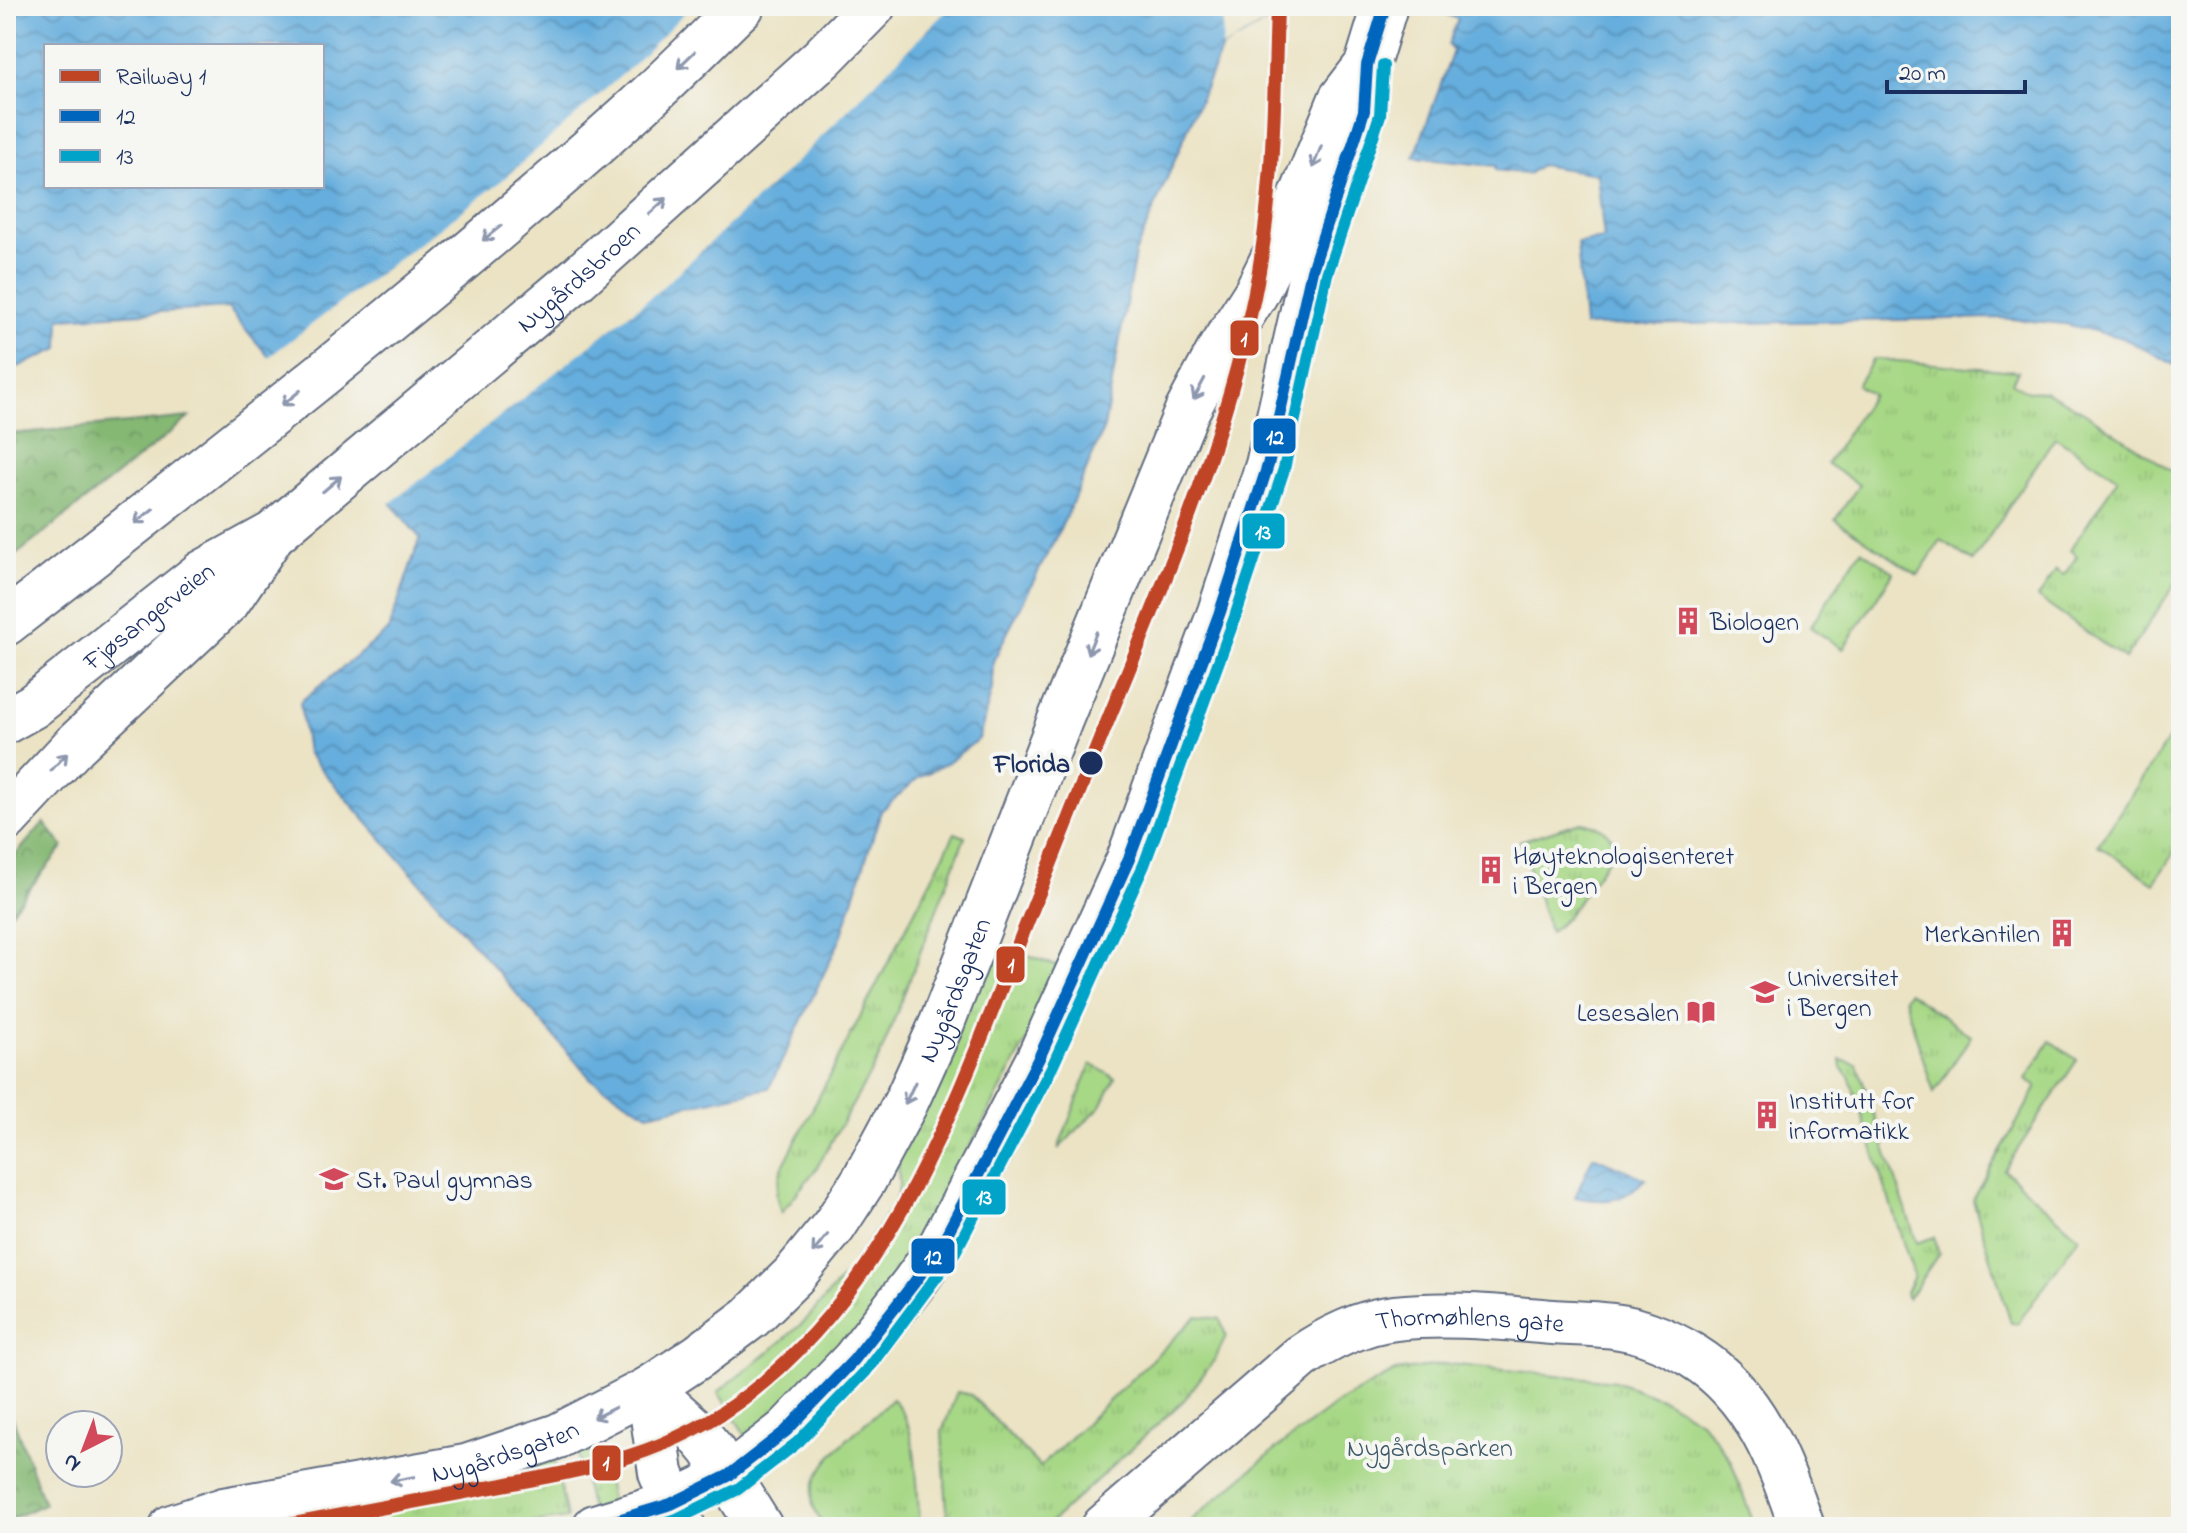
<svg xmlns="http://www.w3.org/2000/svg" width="2187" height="1533" font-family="'Indie Flower',sans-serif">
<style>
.grass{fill:url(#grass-tufts);stroke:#618472;stroke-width:2}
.forest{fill:url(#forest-crowns);stroke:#507468;stroke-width:2}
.water{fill:url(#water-waves);stroke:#406e9e;stroke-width:2;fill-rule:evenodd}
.pier{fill:#ebe3c4}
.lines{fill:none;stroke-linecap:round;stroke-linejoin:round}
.secondary-casing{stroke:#646e82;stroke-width:48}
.highway-casing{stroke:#646e82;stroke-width:48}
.secondary{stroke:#fff;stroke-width:44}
.highway{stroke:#fff;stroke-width:44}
.bus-1-casing{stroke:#f6f6f2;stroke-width:18}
.bus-2-casing{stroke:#f6f6f2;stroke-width:18}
.bus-1{stroke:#0065bd;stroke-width:12}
.bus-2{stroke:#01a3c8;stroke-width:12}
.rail-1-casing{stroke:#f6f6f2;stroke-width:20}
.rail-1{stroke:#bf4525;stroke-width:14}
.oneway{stroke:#8d97ae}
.stop-dot{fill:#1b2f5e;stroke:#f6f6f2;stroke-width:3}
.labels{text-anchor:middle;stroke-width:8;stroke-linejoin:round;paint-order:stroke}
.street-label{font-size:26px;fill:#1b2f5e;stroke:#f6f6f2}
.poi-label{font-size:26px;fill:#1b2f5e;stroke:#f6f6f2;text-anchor:start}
.stop-label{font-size:26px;font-weight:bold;fill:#1b2f5e;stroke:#f6f6f2;text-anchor:end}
.park-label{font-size:26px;fill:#3e5968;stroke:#f6f6f2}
.line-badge{stroke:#f6f6f2;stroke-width:3}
.badge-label{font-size:22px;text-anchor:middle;font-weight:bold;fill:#fff}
</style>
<defs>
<pattern id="grass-tufts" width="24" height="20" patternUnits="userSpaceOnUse" patternTransform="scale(2)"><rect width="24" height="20" fill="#a7d886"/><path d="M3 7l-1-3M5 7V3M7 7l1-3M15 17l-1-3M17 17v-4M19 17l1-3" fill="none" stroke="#8fba76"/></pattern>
<pattern id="forest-crowns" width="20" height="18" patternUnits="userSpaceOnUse" patternTransform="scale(2)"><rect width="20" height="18" fill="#85b873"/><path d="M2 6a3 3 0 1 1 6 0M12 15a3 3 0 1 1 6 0" fill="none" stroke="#6c9662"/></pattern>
<pattern id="water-waves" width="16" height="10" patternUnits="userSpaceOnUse" patternTransform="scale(2)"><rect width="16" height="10" fill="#66aedd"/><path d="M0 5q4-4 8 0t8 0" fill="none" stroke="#538eb6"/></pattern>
</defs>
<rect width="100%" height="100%" fill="#f6f6f2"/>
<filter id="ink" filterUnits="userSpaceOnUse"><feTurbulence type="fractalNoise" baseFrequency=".0125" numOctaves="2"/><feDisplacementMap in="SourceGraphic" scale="16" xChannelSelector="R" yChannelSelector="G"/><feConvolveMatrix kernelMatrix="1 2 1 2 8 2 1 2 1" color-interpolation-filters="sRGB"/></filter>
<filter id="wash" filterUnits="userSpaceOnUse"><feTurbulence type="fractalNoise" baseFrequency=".006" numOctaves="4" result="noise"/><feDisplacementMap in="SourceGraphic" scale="32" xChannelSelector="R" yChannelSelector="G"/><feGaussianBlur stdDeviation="1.8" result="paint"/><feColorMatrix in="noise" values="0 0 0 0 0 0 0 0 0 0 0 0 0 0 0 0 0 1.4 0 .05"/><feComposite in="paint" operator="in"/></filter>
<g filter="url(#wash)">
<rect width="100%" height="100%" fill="#ebe3c4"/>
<!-- grass -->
<path class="grass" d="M1874,359L2018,371L2012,382L2028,392L2045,391L2084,412L2181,477V575L2125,659L2038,598L2056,570L2064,575L2077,556L2070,550L2118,478L2055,437L1973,561L1941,540L1918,575L1835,520L1859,485L1827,464L1872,395L1857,385Z
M1861,550L1894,572L1843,649L1810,627Z
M2181,720V842L2154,883L2098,845Z
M1581,822C1599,826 1611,830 1616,848L1566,918L1550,933L1520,841Z
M955,833L965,837L879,1058L816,1169L781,1213L776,1195L781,1170Z
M990,941L1065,969L887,1302L748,1439L718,1392L774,1348L806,1320L847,1273L895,1202L899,1185L898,1156Z
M1908,992L1971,1036L1934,1093L1904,998Z
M2050,1041L2077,1060L2004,1170L2079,1237L2018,1323H2011L1973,1200L2037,1087L2026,1079Z
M1840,1060L1857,1064L1917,1243L1934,1237L1939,1253L1908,1299L1906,1293L1914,1276L1849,1076L1841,1068Z
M1091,1064L1115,1078L1101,1106L1058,1149Z
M1197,1316L1220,1319L1226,1336L1215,1359L1184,1400L1049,1524L1043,1527H948L942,1432L957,1392L971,1395L1040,1467Z
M1447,1364L1615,1381L1665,1400L1700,1421L1714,1437L1731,1462L1755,1527H1183L1276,1449L1339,1402L1396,1371Z
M892,1399C920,1424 916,1491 920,1527H827C778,1482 863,1429 892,1399Z
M583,1445C606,1448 607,1483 611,1502L592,1515L576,1446Z
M553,1453L567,1518L506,1527H234Z"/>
<!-- forest -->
<path class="forest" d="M190,417L6,563V438L12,434Z
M44,822L63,847L6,918V866Z
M6,1399L44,1504L6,1521Z"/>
<!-- water -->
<path class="water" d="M6,6H1295L1222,48L1135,254L1104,428L1068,513L993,661L992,689L979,739L947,763L918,778L881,811L841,938L769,1088L648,1114L591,1079L307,753L300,702L388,631L420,538L228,308L60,318L59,349L6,372ZM46,46H322V186H46Z
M1425,6H2181V368L2123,338L2065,324L2000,318L1584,326L1577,243L1604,239L1597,174L1540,165L1528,174L1496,170V166L1414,158L1453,51L1448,45L1458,19Z
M1593,1156L1646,1179C1622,1203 1607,1203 1575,1197Z"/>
<!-- pier -->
<path class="pier" d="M691,6H951L785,173L657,292L388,505L266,359L499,183L632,66Z
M1224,6H1295L1222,48Z"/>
</g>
<g filter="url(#ink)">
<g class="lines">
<defs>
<g id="secondary">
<path d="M649,1389L695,1430L711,1449L760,1527"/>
<path d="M649,1389L661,1473L683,1527"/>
<path id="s1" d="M172,1527L224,1510L466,1467L558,1436L649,1389L699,1356L751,1317L793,1276L834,1226L864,1180L906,1102L942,1023L1060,720L1187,411L1220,349L1256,293L1292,220L1341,99L1367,65"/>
<path d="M595,1527L671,1504L728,1476L786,1431L854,1360L914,1283L941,1245L995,1143L1039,1058L1129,859L1220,612L1268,465L1312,270L1364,111L1367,65L1385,6"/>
<path id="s2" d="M1104,1527L1301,1357C1327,1339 1363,1321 1395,1318C1448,1312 1501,1318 1553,1322C1585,1324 1620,1323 1650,1335C1664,1340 1680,1348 1693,1356C1756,1395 1779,1461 1802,1527"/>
</g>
<g id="highway">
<path d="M6,623C219,458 433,291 633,111C671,77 706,41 742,6"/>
<path id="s3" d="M6,721L33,706L202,573L273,534L578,278L822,58L873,6"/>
<path d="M6,819L75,745L228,601L269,540"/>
</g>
</defs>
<!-- secondary casing -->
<use href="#secondary" class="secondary-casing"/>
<!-- highway casing -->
<use href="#highway" class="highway-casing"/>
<!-- secondary -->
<use href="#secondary" class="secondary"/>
<!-- highway -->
<use href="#highway" class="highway"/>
<defs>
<path id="bus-1" d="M595,1527L671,1504L728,1476L786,1431L854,1360L914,1283L941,1245L995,1143L1039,1058L1129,859L1220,612L1268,465L1312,270L1364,111L1367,65L1385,6"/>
<path id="bus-2" d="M650,1527L677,1519L738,1489L798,1442L866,1371L955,1252L1053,1065L1144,865L1235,617L1284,469L1327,274L1380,115L1383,66"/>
</defs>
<!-- bus-1 casing -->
<use href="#bus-1" class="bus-1-casing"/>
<!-- bus-2 casing -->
<use href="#bus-2" class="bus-2-casing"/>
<!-- bus-1 -->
<use href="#bus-1" class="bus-1"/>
<!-- bus-2 -->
<use href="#bus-2" class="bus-2"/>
<defs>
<path id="rail-1" d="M278,1527C347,1514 417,1501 486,1488C584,1470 668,1457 749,1394C879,1293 943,1137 1001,988C1030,916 1058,844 1087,772C1149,617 1220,462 1254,297C1274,202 1274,103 1277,6"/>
</defs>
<!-- rail-1 casing -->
<use href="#rail-1" class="rail-1-casing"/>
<!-- rail-1 -->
<use href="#rail-1" class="rail-1"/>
</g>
<!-- one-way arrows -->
<defs><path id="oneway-shaft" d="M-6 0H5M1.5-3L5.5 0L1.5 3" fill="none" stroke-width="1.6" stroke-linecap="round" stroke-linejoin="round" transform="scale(2)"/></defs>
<g class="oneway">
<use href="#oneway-shaft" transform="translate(686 60) rotate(136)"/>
<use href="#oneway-shaft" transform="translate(1317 157) rotate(112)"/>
<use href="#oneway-shaft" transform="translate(658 206) rotate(-42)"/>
<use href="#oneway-shaft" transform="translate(492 233) rotate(141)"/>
<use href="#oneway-shaft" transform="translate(1199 389) rotate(118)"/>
<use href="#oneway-shaft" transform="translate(291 398) rotate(141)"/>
<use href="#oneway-shaft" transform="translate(332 484) rotate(-40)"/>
<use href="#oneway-shaft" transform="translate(144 516) rotate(142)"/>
<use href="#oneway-shaft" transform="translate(1092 643) rotate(112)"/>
<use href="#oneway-shaft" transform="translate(59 762) rotate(-47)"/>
<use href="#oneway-shaft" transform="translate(910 1093) rotate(115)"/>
<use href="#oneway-shaft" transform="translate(820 1244) rotate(129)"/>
<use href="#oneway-shaft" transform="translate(604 1413) rotate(153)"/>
<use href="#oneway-shaft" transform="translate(402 1479) rotate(169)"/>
</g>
</g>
<!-- icons -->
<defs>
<symbol id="building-bare" viewBox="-9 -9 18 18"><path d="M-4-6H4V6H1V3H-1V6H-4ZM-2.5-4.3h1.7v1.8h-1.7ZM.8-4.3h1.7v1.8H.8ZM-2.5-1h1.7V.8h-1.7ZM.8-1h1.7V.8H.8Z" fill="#d1495b" stroke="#f6f6f2" stroke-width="2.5" paint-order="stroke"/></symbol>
<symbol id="university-bare" viewBox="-9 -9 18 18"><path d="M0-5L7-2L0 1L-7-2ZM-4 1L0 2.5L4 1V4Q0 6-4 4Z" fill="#d1495b" stroke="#f6f6f2" stroke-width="2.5" paint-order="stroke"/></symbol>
<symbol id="library-bare" viewBox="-9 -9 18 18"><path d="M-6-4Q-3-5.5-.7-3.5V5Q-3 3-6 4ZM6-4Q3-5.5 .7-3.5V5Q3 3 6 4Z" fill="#d1495b" stroke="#f6f6f2" stroke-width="2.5" paint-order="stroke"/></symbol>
<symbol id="school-bare" viewBox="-9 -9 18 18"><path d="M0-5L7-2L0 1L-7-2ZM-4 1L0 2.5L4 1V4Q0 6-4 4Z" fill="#d1495b" stroke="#f6f6f2" stroke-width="2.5" paint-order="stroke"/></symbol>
</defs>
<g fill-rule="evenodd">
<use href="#building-bare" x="1668" y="601" width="40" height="40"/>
<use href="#building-bare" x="1471" y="850" width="40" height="40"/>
<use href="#building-bare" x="2042" y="913" width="40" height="40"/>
<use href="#university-bare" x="1745" y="972" width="40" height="40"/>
<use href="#library-bare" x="1681" y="992" width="40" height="40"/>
<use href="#building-bare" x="1747" y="1095" width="40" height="40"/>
<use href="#school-bare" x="314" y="1159" width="40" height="40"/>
</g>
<!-- markers -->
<circle class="stop-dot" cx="1091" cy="763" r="13"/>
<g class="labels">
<!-- street labels -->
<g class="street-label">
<text dy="9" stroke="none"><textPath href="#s3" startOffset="726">Nygårdsbroen</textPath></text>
<text dy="9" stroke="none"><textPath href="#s3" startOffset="178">Fjøsangerveien</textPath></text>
<text dy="9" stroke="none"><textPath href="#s1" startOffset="1014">Nygårdsgaten</textPath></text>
<text dy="9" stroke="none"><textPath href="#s2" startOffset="438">Thormøhlens gate</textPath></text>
<text dy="9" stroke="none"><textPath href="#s1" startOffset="342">Nygårdsgaten</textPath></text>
</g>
<!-- poi labels -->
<g class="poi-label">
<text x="1710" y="630">Biologen</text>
<text x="1513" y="864">Høyteknologisenteret<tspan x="1513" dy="30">i Bergen</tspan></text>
<text x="2040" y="942" text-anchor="end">Merkantilen</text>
<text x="1787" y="986">Universitet<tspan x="1787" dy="30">i Bergen</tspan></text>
<text x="1679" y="1021" text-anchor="end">Lesesalen</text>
<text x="1789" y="1109">Institutt for<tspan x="1789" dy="30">informatikk</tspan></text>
<text x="356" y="1188">St. Paul gymnas</text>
</g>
<!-- stop labels -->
<g class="stop-label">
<text x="1070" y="772">Florida</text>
</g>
<!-- park labels -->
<g class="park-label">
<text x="1430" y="1456">Nygårdsparken</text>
</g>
</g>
<g class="line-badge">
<rect x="1229" y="319" width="31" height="38" rx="8" fill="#bf4525"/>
<rect x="1252" y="417" width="45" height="38" rx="8" fill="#0065bd"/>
<rect x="1241" y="512" width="45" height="38" rx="8" fill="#01a3c8"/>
<rect x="995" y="945" width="31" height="39" rx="8" fill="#bf4525"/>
<rect x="961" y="1178" width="46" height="38" rx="8" fill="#01a3c8"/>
<rect x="910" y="1237" width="46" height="38" rx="8" fill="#0065bd"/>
<rect x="591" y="1444" width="31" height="38" rx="8" fill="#bf4525"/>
</g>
<g class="badge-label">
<text x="1244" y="346">1</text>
<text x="1275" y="444">12</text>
<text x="1263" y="539">13</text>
<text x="1011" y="972">1</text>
<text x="984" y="1204">13</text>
<text x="933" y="1264">12</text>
<text x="606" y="1470">1</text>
</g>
<!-- margin -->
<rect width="2187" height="1533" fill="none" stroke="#f6f6f2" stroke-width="32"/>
<!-- legend -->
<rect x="44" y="44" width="280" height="144" fill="#f6f6f2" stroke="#9ea6b7" stroke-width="2"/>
<rect x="60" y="70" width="40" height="12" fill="#bf4525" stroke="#9ea6b7" stroke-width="2"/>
<text x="116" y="84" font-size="24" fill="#1b2f5e">Railway 1</text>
<rect x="60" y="110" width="40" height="12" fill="#0065bd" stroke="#9ea6b7" stroke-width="2"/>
<text x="116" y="124" font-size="24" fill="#1b2f5e">12</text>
<rect x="60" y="150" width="40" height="12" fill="#01a3c8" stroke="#9ea6b7" stroke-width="2"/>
<text x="116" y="164" font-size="24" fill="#1b2f5e">13</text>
<!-- north arrow -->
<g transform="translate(84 1449) rotate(222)"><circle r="38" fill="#f6f6f2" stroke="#9ea6b7" stroke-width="2"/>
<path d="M0-6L14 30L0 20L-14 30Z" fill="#d1495b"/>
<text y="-12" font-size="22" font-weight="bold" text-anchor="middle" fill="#1b2f5e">N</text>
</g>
<!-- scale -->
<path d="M1887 80v12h138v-12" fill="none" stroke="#1b2f5e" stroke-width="4"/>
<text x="1899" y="80" font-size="24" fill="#1b2f5e" stroke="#f6f6f2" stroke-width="6" paint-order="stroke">20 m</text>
</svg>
